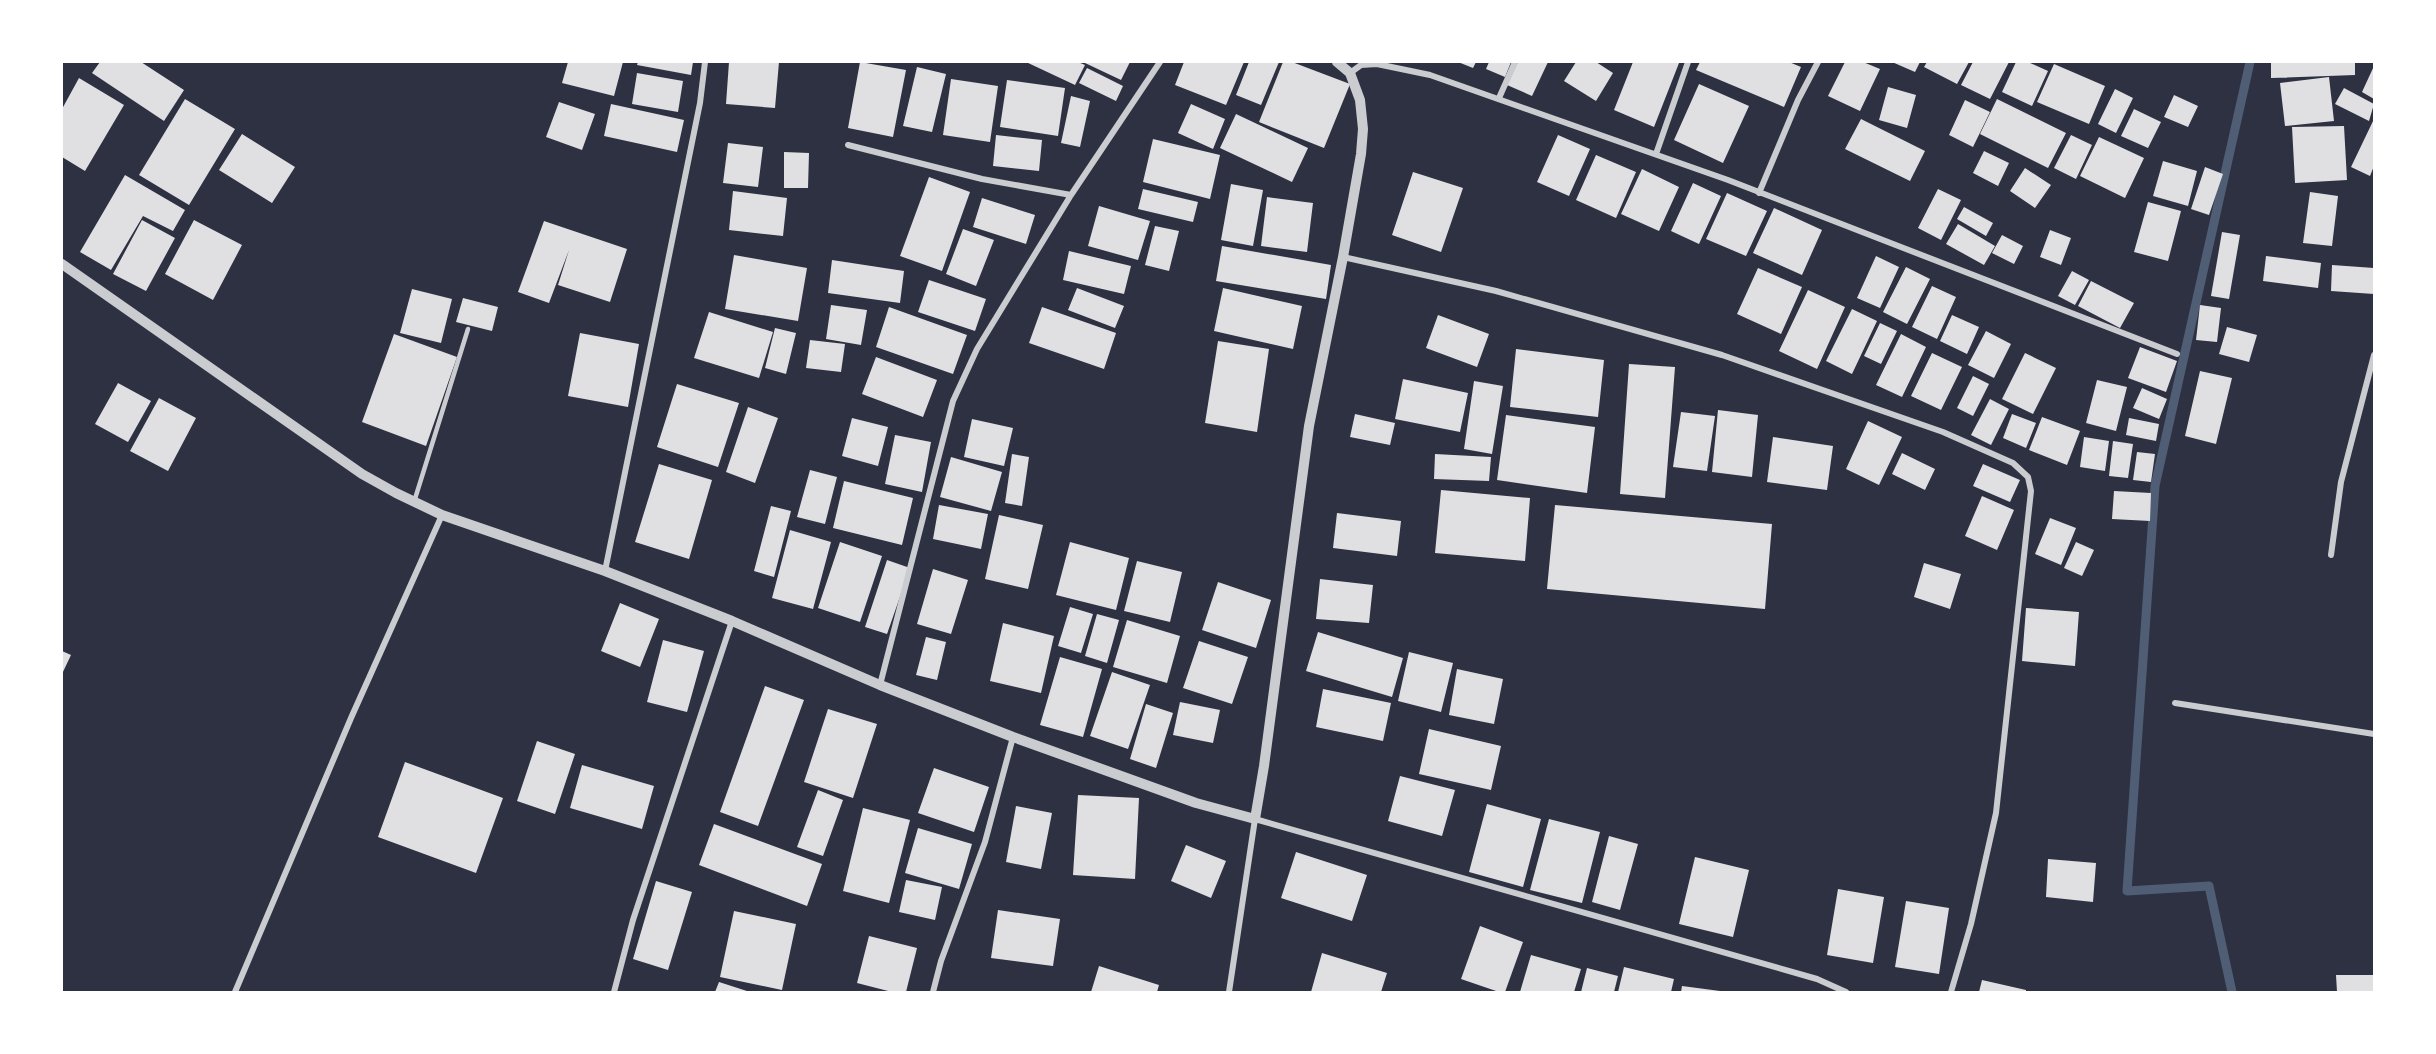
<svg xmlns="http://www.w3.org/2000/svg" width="2436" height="1054" font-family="Quicksand,sans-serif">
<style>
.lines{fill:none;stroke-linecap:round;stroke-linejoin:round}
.stream{stroke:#4f5d75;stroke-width:9}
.building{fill:#e0e0e3}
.service{stroke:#caccd0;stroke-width:4.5}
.minor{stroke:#caccd0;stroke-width:6}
.tertiary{stroke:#caccd0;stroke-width:10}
</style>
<rect width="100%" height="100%" fill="#2d3142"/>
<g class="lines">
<!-- stream -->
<path class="stream" d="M2232,992L2209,886L2127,891L2155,486L2250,62"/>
</g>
<!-- building -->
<path class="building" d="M100,62H141L184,90L164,121L92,73Z
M568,62H623L614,96L562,83Z
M638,62H693L691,75L637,65Z
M729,62H779L775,108L726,104Z
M860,62L906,70L893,137L848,128Z
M1026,62H1078L1085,65L1075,85Z
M1086,62H1130L1121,80L1085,63Z
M1184,62H1244L1226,105L1175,85Z
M1249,62H1279L1261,105L1236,95Z
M1283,62H1292L1350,84L1324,148L1259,122Z
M1458,62H1476L1473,68Z
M1489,62H1511L1505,77L1486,69Z
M1518,62H1548L1532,96L1507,85Z
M1576,62H1596L1613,73L1596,101L1564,81Z
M1633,62L1679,63L1654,127L1614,110Z
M1700,62H1789L1801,67L1784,107L1696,70Z
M1845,62H1863L1880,69L1860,111L1828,96Z
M1892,62H1920L1915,72Z
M1927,62H1969L1957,84L1924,67Z
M1973,62H2009L1990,99L1961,85Z
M2016,62H2028L2048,71L2032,106L2002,92Z
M2271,62H2355V75L2271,78Z
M2054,64L2105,86L2089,124L2037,102Z
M2374,66V99L2362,92Z
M917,67L946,74L932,132L903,126Z
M1087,68L1123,86L1116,101L1079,83Z
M637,73L683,81L678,112L632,104Z
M2329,77L2334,121L2285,126L2280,83Z
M79,78L124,105L85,171L62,157V109Z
M951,79L998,86L990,142L943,135Z
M1007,80L1065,88L1058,136L1000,127Z
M1699,84L1749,106L1723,163L1674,140Z
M1888,87L1916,95L1907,128L1879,120Z
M2344,88L2374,104L2369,121L2335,104Z
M2115,89L2133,98L2116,133L2098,124Z
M2174,95L2198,106L2188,127L2164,117Z
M1071,96L1090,101L1080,147L1061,143Z
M185,99L235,129L189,205L139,175Z
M1997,99L2066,133L2048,168L1980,134Z
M1965,100L1990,112L1973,147L1949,135Z
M559,102L595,114L582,150L546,137Z
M611,104L684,120L677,152L604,136Z
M1191,104L1225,119L1213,149L1178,133Z
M2134,109L2161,122L2148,148L2121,136Z
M1236,114L1308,148L1292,182L1220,148Z
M1861,119L1925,151L1910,181L1845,149Z
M2374,119V166L2370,176L2351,167Z
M2344,126L2347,180L2295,183L2292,127Z
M242,134L295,167L272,203L219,170Z
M996,135L1042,140L1039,171L993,166Z
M1558,135L1590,149L1569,196L1537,182Z
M2071,135L2092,145L2076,179L2054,168Z
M2099,137L2144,158L2125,198L2080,176Z
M1153,139L1220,155L1210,199L1143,182Z
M728,143L763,147L758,187L723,183Z
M1984,151L2009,163L1998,186L1973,173Z
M784,152L809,153L808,188H784Z
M1596,155L1636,172L1616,218L1576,200Z
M2163,161L2197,171L2188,206L2153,196Z
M2205,167L2223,174L2209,215L2191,209Z
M2025,168L2051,185L2035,208L2010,191Z
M1642,169L1679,187L1659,231L1621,214Z
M1413,172L1463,188L1441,252L1392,235Z
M125,175L185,210L173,231L143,216L111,270L80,252Z
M929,177L970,192L942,271L900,256Z
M1693,183L1721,196L1699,244L1671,231Z
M1231,184L1263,190L1253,246L1221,240Z
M1143,189L1198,202L1193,222L1138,209Z
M1938,189L1961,200L1941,240L1918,228Z
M733,191L787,198L783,236L729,230Z
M2310,192L2338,196L2332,246L2303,243Z
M1727,193L1767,211L1746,256L1706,239Z
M1267,197L1313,203L1307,252L1261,246Z
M982,198L1035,215L1026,244L973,227Z
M2148,202L2181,211L2168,261L2134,252Z
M1099,206L1150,221L1138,260L1088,246Z
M1964,207L1993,223L1986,236L1957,219Z
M1774,208L1822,230L1802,275L1753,253Z
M142,220L175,238L146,291L113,274Z
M194,220L242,245L213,300L165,274Z
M544,221L627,249L610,302L558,285L569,250L549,303L518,292Z
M1958,224L1995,246L1984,265L1946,244Z
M1155,226L1179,231L1169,271L1145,265Z
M963,229L994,240L976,286L946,274Z
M2050,230L2071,238L2061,265L2040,257Z
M2222,232L2240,235L2229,299L2211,296Z
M2002,235L2023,246L2014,264L1992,253Z
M1222,246L1331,265L1326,299L1216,281Z
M1069,251L1131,266L1124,294L1063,280Z
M734,255L807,268L798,321L725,309Z
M1876,256L1899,267L1880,308L1857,298Z
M2266,256L2321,263L2318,288L2263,281Z
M832,260L904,271L900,303L828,293Z
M2332,265L2374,268V294L2331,291Z
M1906,267L1930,279L1907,324L1883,312Z
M1758,268L1802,287L1781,334L1737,314Z
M2072,271L2089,280L2075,305L2058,296Z
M929,280L986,299L975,331L918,312Z
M2091,281L2134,303L2120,328L2078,306Z
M1932,286L1956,297L1937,339L1912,327Z
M1077,288L1124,306L1115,328L1068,310Z
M1223,288L1302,306L1293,349L1214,331Z
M412,289L452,299L441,343L400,333Z
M1808,290L1845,307L1817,369L1779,351Z
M463,298L498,307L492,331L456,322Z
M831,305L867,310L861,345L826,339Z
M2200,305L2221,308L2217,342L2196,340Z
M889,307L967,335L953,374L876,347Z
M1042,307L1116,333L1104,369L1029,343Z
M1852,309L1877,321L1852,374L1826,361Z
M709,312L773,332L759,378L694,358Z
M1438,315L1489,334L1477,367L1426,348Z
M1952,315L1979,327L1967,354L1940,341Z
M1880,323L1897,331L1881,364L1864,356Z
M2227,327L2257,335L2249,362L2219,354Z
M775,328L796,333L786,374L765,368Z
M1986,331L2011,344L1994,378L1968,365Z
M580,333L639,344L628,407L568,396Z
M394,334L457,357L426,446L362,422Z
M1901,334L1926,347L1902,397L1876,385Z
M810,340L845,344L841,372L806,368Z
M1218,341L1269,349L1257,432L1205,423Z
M2140,347L2177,361L2166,392L2128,378Z
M1516,349L1604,360L1598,417L1510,407Z
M1932,353L1962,367L1941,410L1911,396Z
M2025,353L2056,368L2033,414L2002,399Z
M876,357L937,380L923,417L862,394Z
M1629,364L1675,367L1665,498L1620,494Z
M2200,371L2232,378L2216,444L2185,436Z
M1973,376L1989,384L1973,416L1957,408Z
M1403,379L1468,393L1460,432L1395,419Z
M2097,380L2127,387L2116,431L2086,423Z
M1474,381L1503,386L1492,454L1464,449Z
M118,383L151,401L128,442L95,424Z
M677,384L739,403L718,467L657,447Z
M2142,388L2167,399L2159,419L2133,408Z
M159,398L196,418L168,471L130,451Z
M1990,399L2009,409L1991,445L1971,435Z
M748,407L778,418L755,483L726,472Z
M1718,410L1758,415L1752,477L1712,472Z
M1681,412L1715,416L1707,471L1673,467Z
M1355,414L1395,423L1390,445L1350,437Z
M2012,414L2036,423L2026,448L2003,438Z
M1506,415L1595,427L1587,493L1497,480Z
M2042,417L2080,431L2067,465L2029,450Z
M852,418L888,427L878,466L842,456Z
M2129,418L2159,424L2156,441L2126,435Z
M972,419L1013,428L1004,466L964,457Z
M1868,421L1902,437L1879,485L1846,469Z
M895,435L931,442L922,492L885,484Z
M1773,437L1833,446L1827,490L1767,482Z
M2084,437L2109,441L2105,471L2080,467Z
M2113,441L2133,444L2128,478L2109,476Z
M2137,452L2155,454L2151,482L2133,480Z
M1902,453L1935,469L1925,490L1892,474Z
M1012,454L1029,457L1022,506L1005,503Z
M1435,454L1491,457L1489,481L1434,479Z
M951,457L1002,472L991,511L940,497Z
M659,464L712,480L689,559L635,542Z
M1983,464L2020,480L2010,502L1973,486Z
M810,470L837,477L825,524L797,517Z
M844,481L913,498L902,545L833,528Z
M1441,490L1530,498L1525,561L1435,553Z
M2114,491L2151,493L2150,521L2112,519Z
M1982,496L2014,510L1997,550L1965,536Z
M939,505L988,514L981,549L933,539Z
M1555,505L1772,524L1765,609L1547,589Z
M771,506L791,511L774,577L754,571Z
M1337,513L1401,521L1397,556L1333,548Z
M999,515L1043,525L1028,589L985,579Z
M2050,518L2076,528L2061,565L2035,554Z
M790,530L831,542L813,609L772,598Z
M840,542L882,556L860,622L818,608Z
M1070,542L1129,558L1116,610L1056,595Z
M2076,542L2094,550L2082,576L2064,568Z
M887,560L910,568L887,634L865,627Z
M1137,561L1182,572L1170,622L1124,611Z
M1924,563L1961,574L1950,609L1914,597Z
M933,569L968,580L951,634L917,624Z
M1320,579L1373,585L1369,623L1316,619Z
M1218,582L1271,600L1256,648L1202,630Z
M620,603L659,619L640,667L601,651Z
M1070,607L1093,614L1081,653L1058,646Z
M2026,608L2079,612L2075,666L2022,661Z
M1097,614L1119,620L1107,663L1085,656Z
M1127,620L1180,636L1167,683L1113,667Z
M1003,623L1054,636L1041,693L990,681Z
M1318,632L1403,658L1392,697L1306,671Z
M926,637L946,642L937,680L916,675Z
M663,640L704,651L687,712L647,702Z
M1199,641L1248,657L1232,704L1183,688Z
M62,651L71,655L62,674Z
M1409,652L1453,663L1441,712L1398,701Z
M1060,657L1102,669L1083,737L1040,725Z
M1457,669L1503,679L1494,724L1449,715Z
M1112,672L1150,685L1128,749L1090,736Z
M765,686L804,700L758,826L720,812Z
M1323,689L1391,703L1383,741L1316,727Z
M1180,702L1220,710L1213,743L1173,735Z
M1146,704L1173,713L1156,768L1130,759Z
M828,709L877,724L853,798L804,782Z
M1429,729L1501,746L1491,790L1419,774Z
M537,741L575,754L555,814L517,801Z
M405,762L503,798L476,873L378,837Z
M582,765L654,786L642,829L570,808Z
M934,768L989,787L974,832L918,813Z
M1400,776L1455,790L1442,836L1388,821Z
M818,790L843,800L823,856L797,847Z
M1078,795L1139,798L1135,879L1073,875Z
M1487,804L1541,819L1523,887L1469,872Z
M1016,806L1052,813L1041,869L1006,862Z
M863,808L910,820L889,903L843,891Z
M1549,819L1600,832L1582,903L1530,890Z
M714,824L822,864L807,906L699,865Z
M918,828L972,844L959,889L905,873Z
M1609,836L1638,844L1620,910L1592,902Z
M1186,845L1226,861L1211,898L1171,881Z
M1296,852L1367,875L1352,921L1281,898Z
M1695,857L1749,870L1733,937L1679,924Z
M2048,859L2096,863L2093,902L2046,897Z
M906,880L942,887L935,920L899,912Z
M656,881L692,892L668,970L633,959Z
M1838,889L1884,897L1873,963L1827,955Z
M1906,901L1949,908L1939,974L1895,967Z
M998,910L1060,919L1053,966L991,958Z
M734,911L796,924L782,990L720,977Z
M1480,926L1523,942L1505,992H1499L1461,979Z
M869,936L917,948L906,992H892L857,983Z
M1322,953L1387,973L1381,992H1311Z
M1531,955L1581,969L1574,992H1520Z
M1099,966L1159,985L1157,992H1091Z
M1624,967L1674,979L1671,992H1618Z
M1587,968L1618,976L1614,992H1581Z
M2336,975H2374V992H2337Z
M1982,980L2026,990V992H1979Z
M719,982L750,992H715Z
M1682,986L1720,991V992H1681Z"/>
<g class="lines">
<!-- service -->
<path class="service" d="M414,502L468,329"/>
<!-- minor -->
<path class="minor" d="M1350,73L1361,65L1377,64L1430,75L1728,180L2177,354
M1499,98L1515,62
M848,145L982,179L1071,195
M1656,154L1688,62
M1759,193L1798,100L1818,62
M1343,257L1496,291L1722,355L1943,432L2013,463L2028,477L2031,491L1996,813L1971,924L1951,992
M2331,555L2341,482L2374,355
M605,571L700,103L705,62
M880,685L953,401L977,349L1071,195L1160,62
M2175,703L2374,734
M235,992L351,718L442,515
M614,992L633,920L732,621
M933,992L941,961L985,842L1013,737
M1229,992L1255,819L1817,979L1846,992"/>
<!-- tertiary -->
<path class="tertiary" d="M62,264L362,474L396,493L442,515L605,571L732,621L880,685L1013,737L1196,803L1255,819L1264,766L1309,426L1343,257L1361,154L1363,129L1360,100L1350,73L1337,62"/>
</g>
<!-- border -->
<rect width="2436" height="1054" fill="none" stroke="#ffffff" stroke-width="126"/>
</svg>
